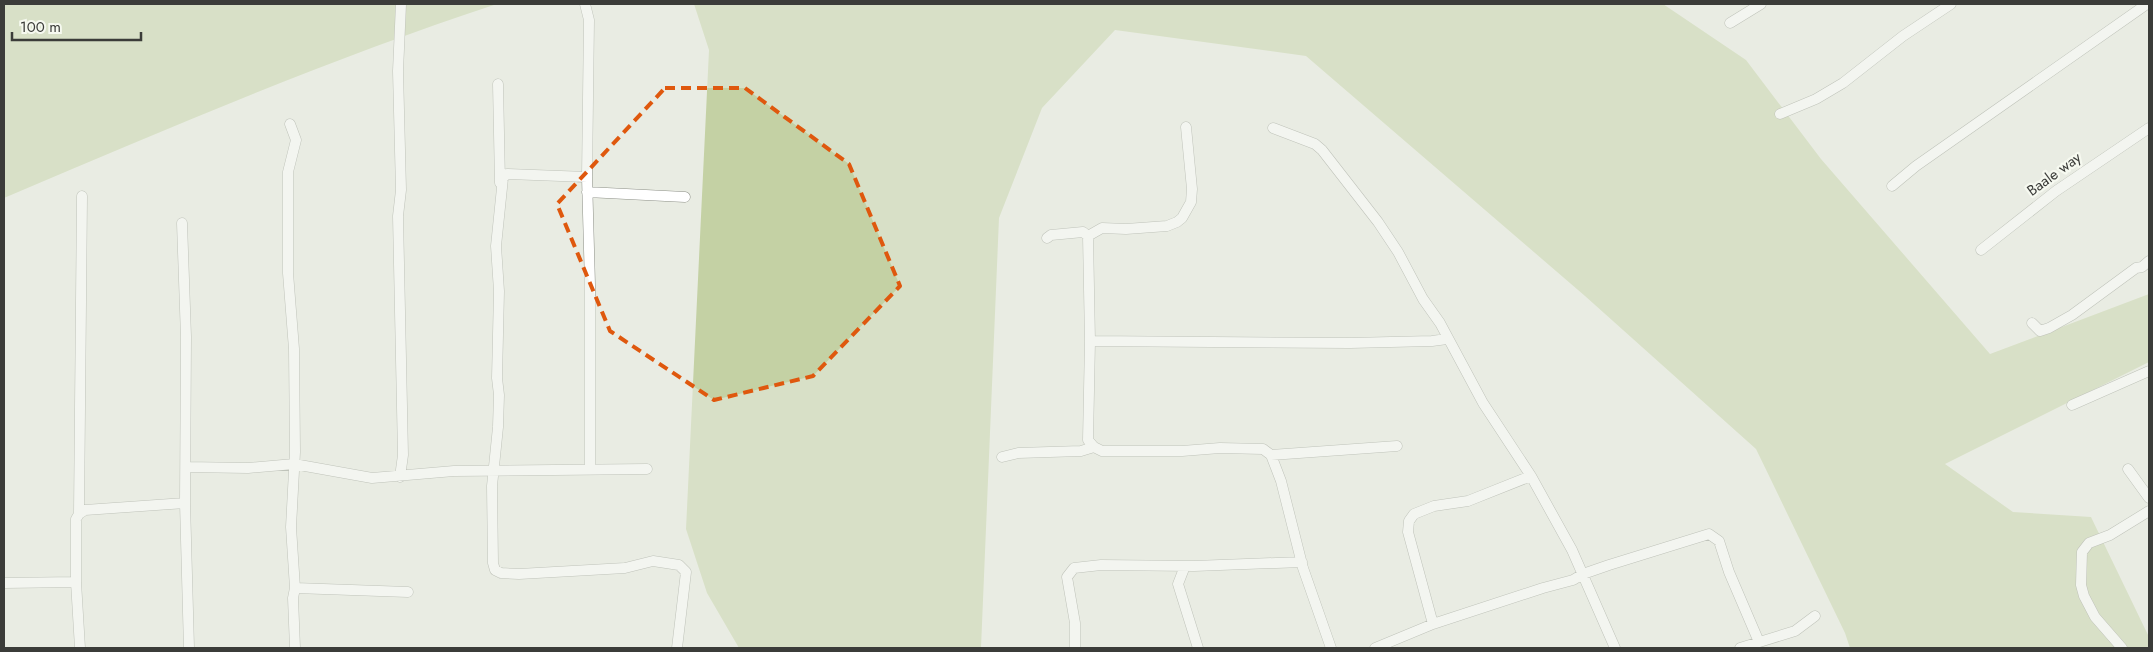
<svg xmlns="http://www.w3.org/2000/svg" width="2153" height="652" font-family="Jost,sans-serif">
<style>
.green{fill:#c4d1a4}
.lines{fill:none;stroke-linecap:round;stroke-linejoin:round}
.street-casing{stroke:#8d9087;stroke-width:11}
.street{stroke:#fff;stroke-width:10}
.marked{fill:none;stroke:#df580e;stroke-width:4;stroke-dasharray:10 6;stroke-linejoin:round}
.labels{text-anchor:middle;stroke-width:4.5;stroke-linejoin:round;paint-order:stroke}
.street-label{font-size:15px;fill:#3b3c39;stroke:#f6f9f0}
</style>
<rect width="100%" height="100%" fill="#e9ece3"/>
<!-- green -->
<path class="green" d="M4,4H497C329,59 167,129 4,198Z
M694,4H1663L1746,60L1821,159L1990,354L2149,294V362L1945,464L2013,512L2091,517L2149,637V648H1850L1845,633L1756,449L1585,296L1306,56L1115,30L1042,108L999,218L981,648H739L707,593L686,529L709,50Z"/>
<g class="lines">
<defs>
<path id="street" d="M585,4L589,20L587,177L590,285V468
M1730,23L1761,4
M498,84L500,183
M1780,114L1816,99L1843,83L1903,36L1951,4
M290,124L296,140L288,172V273L294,349L295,452L291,527L295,588
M1273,128L1315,144L1322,150L1378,222L1398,252L1423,299L1440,323L1483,403L1531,476L1572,550L1615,648
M587,177L507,174L503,178L496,246L499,291L497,378L499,395L498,427L492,486L493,563L495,570L501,573L519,574L625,568L653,561L679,565L686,572L677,648
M1892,186L1916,166L2147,4
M587,192L685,197
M182,223L186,337L185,503L189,648
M1088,236L1102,228L1126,229L1167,226L1177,222L1182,218L1191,202L1192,189L1186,127
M1047,238L1051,235L1083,232L1088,236L1090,341L1088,440L1094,447L1102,451H1182L1220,448L1263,449L1271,455L1281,481L1303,568L1331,648
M1981,250L2056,191L2149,128
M2032,323L2040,331L2049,328L2072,315L2136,268L2142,267L2149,261
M1090,341L1350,343L1432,341L1447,339
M2072,405L2149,371
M1271,455L1397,446
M1002,457L1018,453L1081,451L1094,447
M186,467L248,468L294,464L372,478L454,471L647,469
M2128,469L2149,498
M400,477L403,455L398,216L401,190L398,71L401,4
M79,514L82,196
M1185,566L1178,584L1198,648
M4,583L76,582
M1433,624L1408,532L1409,521L1414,514L1434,506L1468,501L1531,476
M80,648L76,582V519L79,514L85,510L185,503
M295,648L293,598L295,588L408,592
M1075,648V623L1067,577L1074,568L1101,565L1194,566L1302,562
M1375,648L1433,624L1543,588L1573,580L1583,574L1609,565L1709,534L1719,541L1729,572L1759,642
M1740,648L1795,631L1815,616
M2122,648L2095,617L2084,596L2081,585L2082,552L2089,543L2110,535L2149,511"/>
</defs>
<!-- street casing -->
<use href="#street" class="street-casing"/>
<!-- street -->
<use href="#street" class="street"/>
</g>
<!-- marked area -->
<path d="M0 0H2153V652H0ZM665,88H745L849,164L900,286L813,376L714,400L610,331L557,204Z" fill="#e9ece3" fill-opacity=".55" fill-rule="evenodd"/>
<path class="marked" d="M665,88H745L849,164L900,286L813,376L714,400L610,331L557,204Z"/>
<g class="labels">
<!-- street labels -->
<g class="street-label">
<text transform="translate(2054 174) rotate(-36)" y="5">Baale way</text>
</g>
</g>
<!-- border -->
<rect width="2153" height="652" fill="none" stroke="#3b3c39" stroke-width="10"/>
<!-- scale -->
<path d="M12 32v8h129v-8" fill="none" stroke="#3b3c39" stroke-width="2.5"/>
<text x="20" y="32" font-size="15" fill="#3b3c39" stroke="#f6f9f0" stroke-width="4" paint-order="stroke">100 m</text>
</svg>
